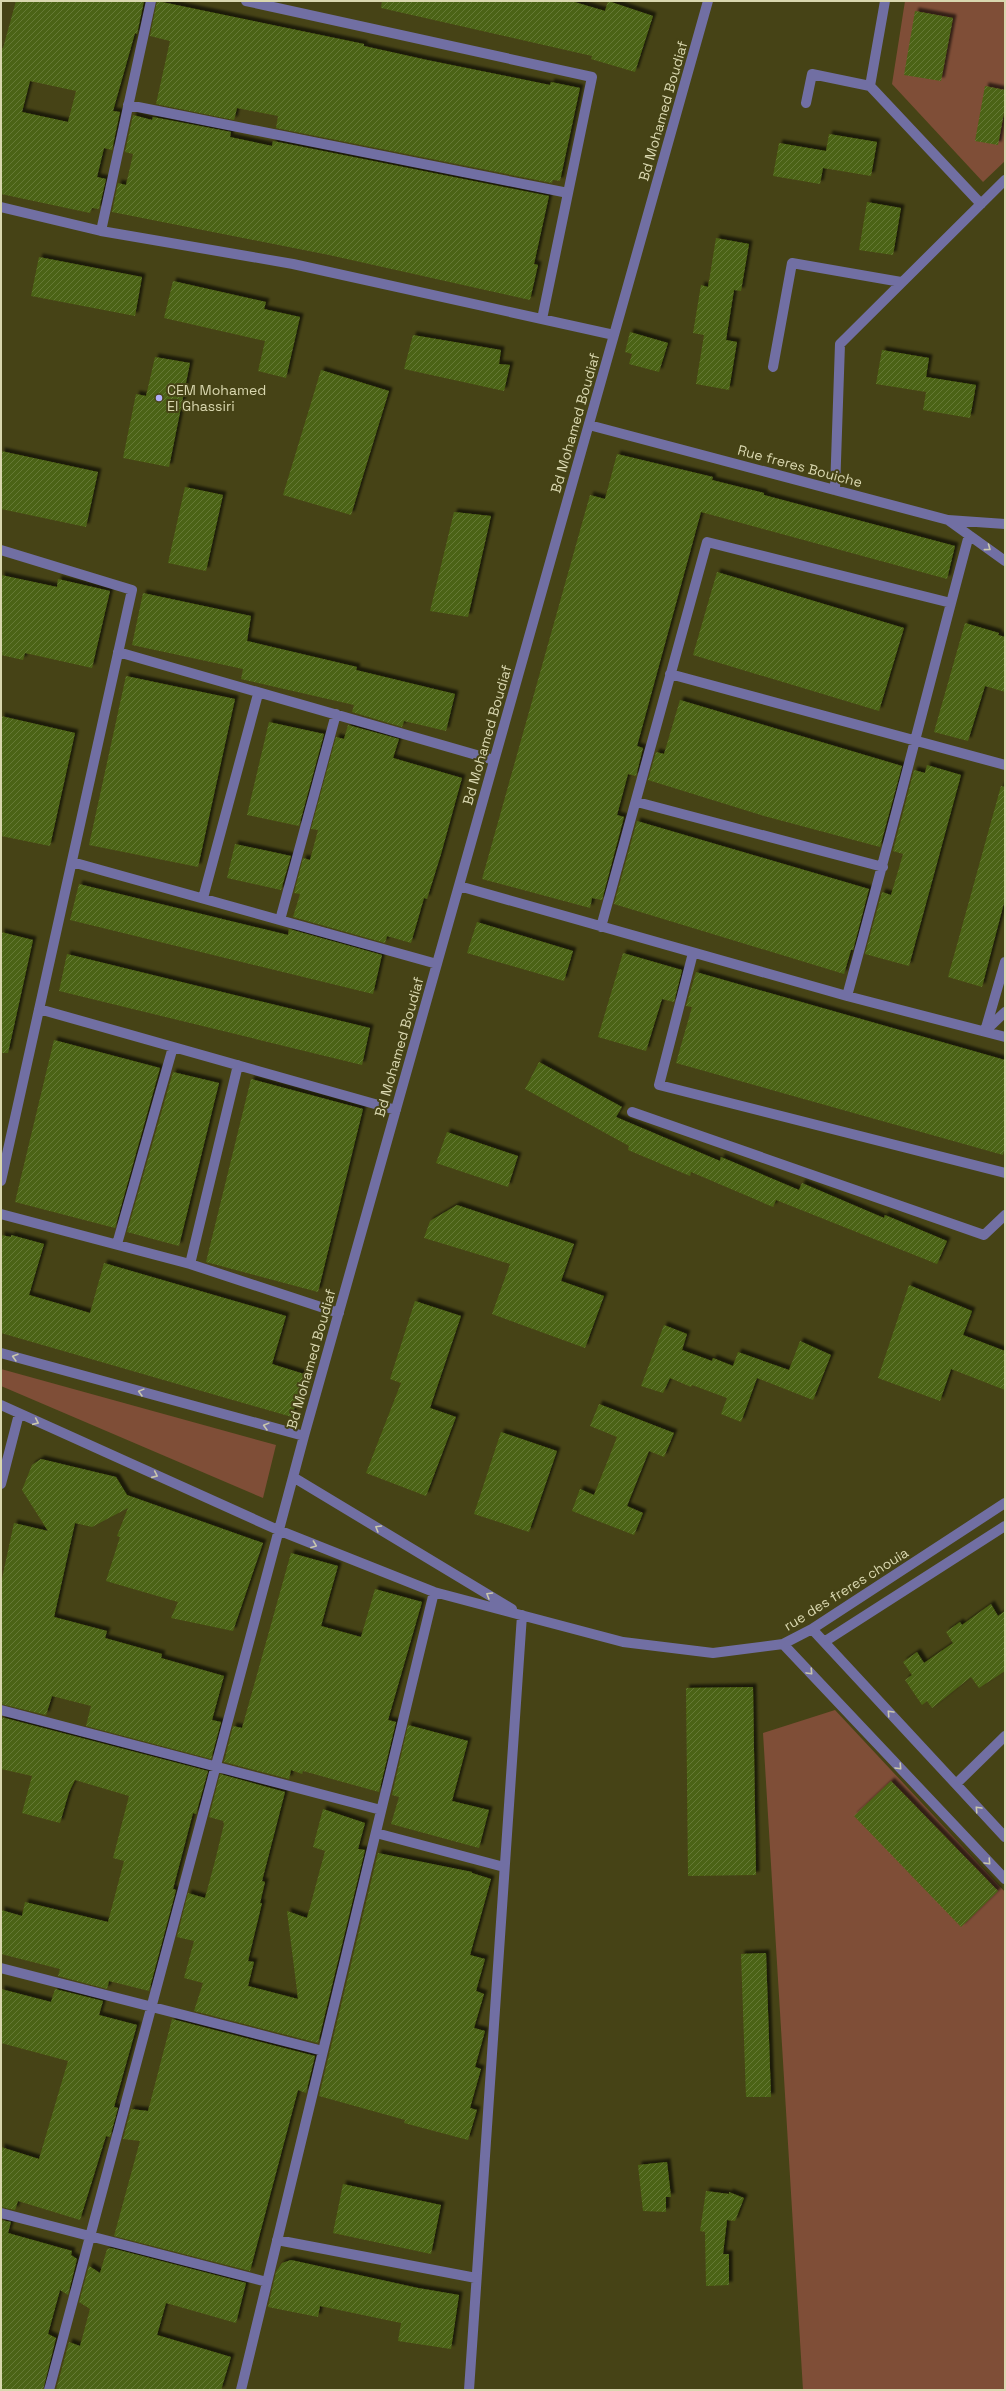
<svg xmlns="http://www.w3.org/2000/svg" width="1006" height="2391" font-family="'Space Grotesk',sans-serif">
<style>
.grass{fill:#7f4e37}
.building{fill:url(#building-hatch);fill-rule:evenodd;filter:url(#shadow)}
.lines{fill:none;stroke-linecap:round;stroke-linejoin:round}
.minor{stroke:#716fa3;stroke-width:10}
.oneway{stroke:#c9c7ad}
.poi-dot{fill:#b0aefa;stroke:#464316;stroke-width:1.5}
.labels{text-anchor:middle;stroke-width:4;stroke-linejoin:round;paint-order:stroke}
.street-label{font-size:14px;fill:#d9d7af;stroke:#464316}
.poi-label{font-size:14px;fill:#d9d7af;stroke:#464316;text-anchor:start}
</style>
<defs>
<pattern id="building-hatch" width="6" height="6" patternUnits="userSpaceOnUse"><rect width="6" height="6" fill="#4c6314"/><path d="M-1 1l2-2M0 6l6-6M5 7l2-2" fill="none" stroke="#657934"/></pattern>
<filter id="shadow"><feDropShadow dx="3.5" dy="-3.5" stdDeviation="1" flood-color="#0009"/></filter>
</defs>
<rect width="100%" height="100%" fill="#464316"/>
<!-- grass -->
<path class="grass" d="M905,1H1005V161L983,182L892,84Z
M1,1369L276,1445L263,1498L1,1386Z
M835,1710L1005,1892V2390H803L763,1733Z"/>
<!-- building -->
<path class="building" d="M16,1H144L137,34L135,33L113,111L120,112L112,150L104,148L97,177L106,179L99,209L92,208L90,213L1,194V48H3ZM30,81L76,91L68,122L22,112Z
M157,1L364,44V46L427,60L550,85L551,82L580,88L560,181L553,180L552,183L276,128L278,116L237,108L234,120L156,104L170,41L150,36Z
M382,1H571L605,11L608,1L653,16L635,72L591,59L592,56L381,8Z
M915,11L953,18L941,81L904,75Z
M985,86L1005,90V107L998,145L975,141Z
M133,115L152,120L153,117L231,132L230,137L272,146L273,141L549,196L534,264L538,265L530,300L329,255L112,212L118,183L126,185L133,154L125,152Z
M829,134L877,142L871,176L823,168L820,184L773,176L779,143L826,151Z
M867,202L901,208L893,255L859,250Z
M716,238L749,244L741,291L734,290L726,340L737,342L729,390L696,384L704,335L693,333L701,285L708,287Z
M39,257L142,277L135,316L31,296Z
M173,281L266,302L264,309L300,317L286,378L258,371L265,341L164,318Z
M630,332L668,343L659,372L629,364L632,354L625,352Z
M413,335L501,350L499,364L510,365L504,391L404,369Z
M882,350L929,358L926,377L976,385L970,418L923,410L926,392L876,384Z
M155,357L190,363L169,467L123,458L136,394L146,396Z
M321,370L389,391L351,515L283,495Z
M1,451L98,472L86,527L1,509Z
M617,454L713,477L712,480L764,493V495L955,546L947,579L701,512L637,746L643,748L636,776L628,774L617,815L624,817L602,900L592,898L590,908L482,879L590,495L605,499Z
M185,487L223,495L206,571L168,563Z
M454,512L491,516L468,617L430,611Z
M717,572L904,628L879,711L693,655Z
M1,575L57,587L58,579L110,591L92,668L25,653L23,660L1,655Z
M143,593L251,616L247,641L357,667L356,670L455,694L446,731L404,721L402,727L352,712L354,705L241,679L243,669L132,645Z
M965,623L999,633L998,635L1005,637V692L985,686L968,741L934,732Z
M126,676L235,699L198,867L89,845Z
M680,700L902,766L880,847L764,816L648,780L656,752L664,754Z
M1,716L75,733L50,846L1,836Z
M269,722L324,734L299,826L247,815Z
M348,725L399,739L393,758L462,778L441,854L427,899L424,898L411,943L387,936L385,943L293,917L300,894L294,893L303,858L310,860L318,830L311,829L336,737L344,739Z
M927,765L961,775L909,966L865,954L882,892L891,895L903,854L893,851L914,770L925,773Z
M1001,786L1005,787V899L982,987L948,977Z
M637,821L869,889L853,950H851L844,974L614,904Z
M235,844L291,856L281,890L227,878Z
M79,884L288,935L289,929L382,955L373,994L70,920Z
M477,922L573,951L564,981L467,953Z
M1,932L33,940L8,1053H1Z
M623,953L682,970L674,1002L662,999L646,1051L598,1037Z
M67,954L370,1028L362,1065L59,991Z
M696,972L1005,1060V1147L1003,1155L676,1063L692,1007L686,1006Z
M54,1040L160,1068L115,1228L15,1202Z
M539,1062L622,1107L616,1117L720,1161L721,1157L799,1190L802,1183L884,1218L885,1215L947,1241L937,1264L776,1200L773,1207L691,1172L690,1176L628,1150L629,1146L525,1089Z
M173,1072L219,1083L179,1246L127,1232Z
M251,1079L363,1109L318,1292L206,1262Z
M447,1132L518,1156L508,1187L436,1163Z
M457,1205L574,1244L561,1281L604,1296L585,1348L492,1314L510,1264L424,1238L430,1221Z
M1,1235L11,1237V1235L44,1244L29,1295L60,1304L90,1313L104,1263L286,1316L272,1364L304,1374L292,1417L1,1333Z
M909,1285L972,1311L963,1335L1005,1351V1390L951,1369L940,1401L878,1378Z
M415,1301L461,1316L430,1408L456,1417L426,1496L366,1473L401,1383L390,1379Z
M664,1325L687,1334L682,1350L712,1361L713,1358L733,1366L738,1352L789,1370L800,1341L831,1355L813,1400L757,1378L741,1422L721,1414L727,1398L692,1385L691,1387L670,1378L663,1393L641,1386Z
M599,1404L674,1433L664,1457L649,1451L627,1506L643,1513L634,1535L572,1511L580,1489L594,1495L617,1437L590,1426Z
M501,1432L557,1451L529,1532L474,1514Z
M41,1459L116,1477L127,1495L263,1543L233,1631L171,1618L178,1602L106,1581L120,1537L117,1536L128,1508L92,1527L75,1523L54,1617L107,1631L105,1638L162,1654L161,1658L224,1676L212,1720L221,1722L211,1759L86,1726L91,1706L52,1696L46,1715L1,1704V1583L14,1523L48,1531L22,1490L32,1465Z
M291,1553L338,1566L321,1626L361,1637L375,1589L422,1602L388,1720L396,1722L379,1792L303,1771L302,1774L291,1770L289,1779L224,1762L233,1726L242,1728Z
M991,1604L998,1616L1005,1611V1671L979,1688L971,1677L932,1708L927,1701L922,1705L905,1680L912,1675L903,1662L917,1652L924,1663L953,1643L946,1632L960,1622L962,1625Z
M753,1687L756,1875L688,1876L686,1688Z
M1,1717L208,1771L196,1814L193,1813L173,1889L176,1890L149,1991L109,1981L107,1989L58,1976L60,1969L1,1954V1910L22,1916L25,1902L108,1922L124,1861L113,1858L129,1796L75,1780L69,1792L60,1823L22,1813L32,1776L1,1769Z
M408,1725L468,1741L452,1801L489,1810L479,1848L391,1824L399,1797L392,1795Z
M220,1774L285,1792L262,1881L265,1882L260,1903H262L248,1961L254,1962L248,1986L298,1999L287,1911L307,1918L325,1851L313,1847L323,1809L365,1823L358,1849L365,1850L318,2043L194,2011L203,1983L184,1978L194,1941L177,1937L188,1893L205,1898L215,1861L224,1824L223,1821L209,1817Z
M891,1781L998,1891L961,1927L854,1816Z
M378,1853L472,1872V1873L491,1879L470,1955L485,1959L476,1991L484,1994L474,2028L485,2031L475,2067L481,2069L470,2108L477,2110L468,2140L404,2123L405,2120L319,2096Z
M766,1953L771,2097H746L741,1954Z
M1,1989L51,2002L55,1989L103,2001L99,2015L137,2025L114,2107L118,2108L110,2137L106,2136L80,2220L18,2201L15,2210L1,2207V2147L39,2159L68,2061L1,2043Z
M172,2019L315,2056L306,2093L298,2090L250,2271L114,2236L140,2141L123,2139L131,2109L148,2111Z
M667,2162L671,2197H666V2212L643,2211L638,2165Z
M343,2184L441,2205L431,2254L333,2233Z
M706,2191L729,2194V2192L744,2198L735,2221L727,2220L723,2254H729V2285L706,2286L705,2232L700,2231Z
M1,2220L11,2222L8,2233L72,2251L71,2255L77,2259L68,2295L60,2290L48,2334L56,2338L43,2390H1Z
M111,2248L246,2283L236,2323L166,2303L157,2335L231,2357L221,2390H56L69,2342L80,2346L90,2309L79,2302L89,2266L100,2273L107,2249Z
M291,2260L418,2288L459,2295L451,2349L398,2341L401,2323L320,2306L318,2317L268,2307L276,2272L282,2263Z"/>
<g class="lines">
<!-- minor -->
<path class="minor" d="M246,1L592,77L542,319
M885,1L870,86L981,204
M806,103L812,74L870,86
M128,105L568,193
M1,207L101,231L293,264L614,335
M101,231L151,1
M773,367L792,263L901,282
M589,425L948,520L1005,524
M835,490L840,344L1005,180
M948,520L1005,561
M1,550L132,590L1,1181
M118,652L494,760
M670,674L1005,765
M637,802L883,867
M72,862L437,964
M459,886L847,996L1005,1037
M203,898L258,694
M280,920L336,714
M601,927L707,542L951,603
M693,953L659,1085L1005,1173
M847,996C889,843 928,689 969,535
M39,1009L396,1110
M985,1031L1005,962
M985,1031L1005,1012
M632,1112L984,1235L1005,1215
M1,1214L190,1264L339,1313
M117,1244L173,1047
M190,1264L238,1065
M1,1353L304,1436
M1,1405L278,1530L434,1592L623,1642L713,1653L783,1644L812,1629L1005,1503
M293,1477L512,1609
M1,1484L19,1414
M812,1629L1005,1837
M824,1642L1005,1526
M783,1644L1005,1879
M1,1710L381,1810
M956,1784L1005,1736
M376,1833L504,1867
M1,1968L323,2051
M1,2213L267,2282
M277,2240L476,2278
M49,2390L304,1436L708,1
M241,2390L434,1592
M469,2390L522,1615"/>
</g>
<!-- one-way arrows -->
<defs><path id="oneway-chevron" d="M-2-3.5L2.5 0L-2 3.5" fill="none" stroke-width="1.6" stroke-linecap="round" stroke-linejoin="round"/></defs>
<g class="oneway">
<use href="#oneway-chevron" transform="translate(988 548) rotate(36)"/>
<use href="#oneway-chevron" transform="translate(15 1357) rotate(-164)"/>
<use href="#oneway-chevron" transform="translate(141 1392) rotate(-165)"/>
<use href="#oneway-chevron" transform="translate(36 1422) rotate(24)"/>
<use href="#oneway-chevron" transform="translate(266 1426) rotate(-165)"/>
<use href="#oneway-chevron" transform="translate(155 1475) rotate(24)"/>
<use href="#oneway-chevron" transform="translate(378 1528) rotate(-149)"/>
<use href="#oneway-chevron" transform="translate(314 1545) rotate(21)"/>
<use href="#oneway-chevron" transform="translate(489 1595) rotate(-149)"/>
<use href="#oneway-chevron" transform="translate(810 1672) rotate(47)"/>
<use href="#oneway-chevron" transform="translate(890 1713) rotate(-133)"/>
<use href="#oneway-chevron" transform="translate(899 1767) rotate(47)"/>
<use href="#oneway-chevron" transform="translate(978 1809) rotate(-133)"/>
<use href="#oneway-chevron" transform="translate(988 1862) rotate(47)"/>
</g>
<!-- markers -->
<circle class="poi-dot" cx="159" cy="398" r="4"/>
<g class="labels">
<!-- street labels -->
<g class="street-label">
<text transform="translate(663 111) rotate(-74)" y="5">Bd Mohamed Boudiaf</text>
<text transform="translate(575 423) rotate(-74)" y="5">Bd Mohamed Boudiaf</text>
<text transform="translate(800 466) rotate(15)" y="5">Rue freres Bouiche</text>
<text transform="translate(487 735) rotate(-74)" y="5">Bd Mohamed Boudiaf</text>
<text transform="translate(399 1047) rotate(-74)" y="5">Bd Mohamed Boudiaf</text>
<text transform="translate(311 1359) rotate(-74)" y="5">Bd Mohamed Boudiaf</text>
<text transform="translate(846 1589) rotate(-32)" y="5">rue des freres chouia</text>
</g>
<!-- poi labels -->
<g class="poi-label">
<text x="167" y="395">CEM Mohamed<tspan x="167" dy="16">El Ghassiri</tspan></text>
</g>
</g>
<!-- border -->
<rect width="1006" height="2391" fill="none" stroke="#d9d7af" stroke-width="4"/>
</svg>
